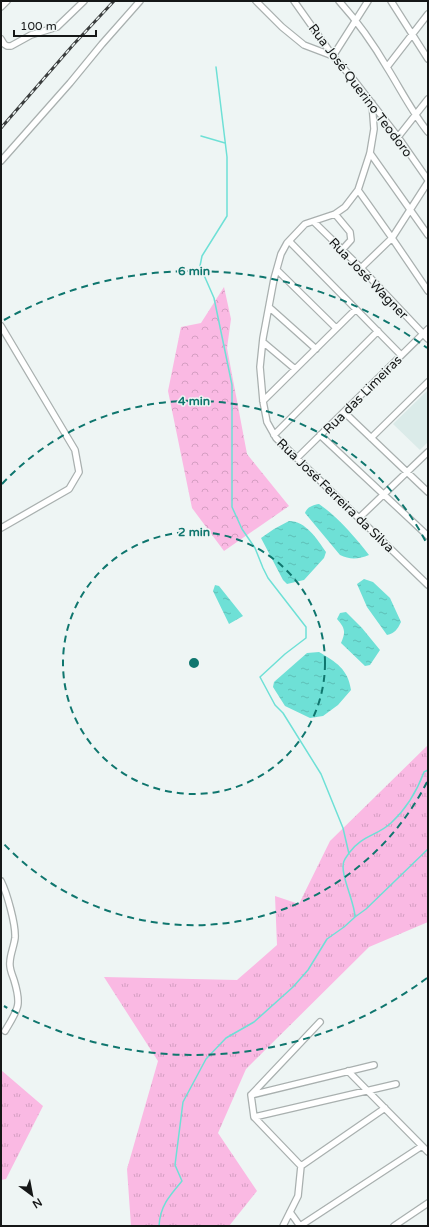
<svg xmlns="http://www.w3.org/2000/svg" width="429" height="1227" font-family="'Varela Round',sans-serif">
<style>
.built{fill:#dbebe9}
.forest{fill:url(#forest-crowns)}
.park{fill:url(#park-tufts)}
.water{fill:url(#water-ripples)}
.lines{fill:none;stroke-linecap:round;stroke-linejoin:round}
.stream{stroke:#6ee0d6;stroke-width:1.5}
.street-casing{stroke:#a9b0af;stroke-width:8}
.street{stroke:#fff;stroke-width:5.5}
.rail-casing{stroke:#3b3e3e;stroke-width:3}
.rail{stroke:#eef5f4;stroke-width:1.5;stroke-dasharray:4.5;stroke-linecap:butt}
.ring{fill:none;stroke:#0f766e;stroke-width:2;stroke-dasharray:7 5}
.labels{text-anchor:middle;stroke-width:3;stroke-linejoin:round;paint-order:stroke}
.street-label{font-size:13px;fill:#151717;stroke:#eef5f4}
.centre{fill:#0f766e;stroke:#eef5f4;stroke-width:2}
.ring-label{font-size:12px;text-anchor:middle;font-weight:bold;fill:#0f766e;stroke:#eef5f4;stroke-width:3;stroke-linejoin:round;paint-order:stroke}
</style>
<defs>
<pattern id="forest-crowns" width="20" height="18" patternUnits="userSpaceOnUse"><rect width="20" height="18" fill="#fab9e3"/><path d="M2 6a3 3 0 1 1 6 0M12 15a3 3 0 1 1 6 0" fill="none" stroke="#d59ec2"/></pattern>
<pattern id="park-tufts" width="24" height="20" patternUnits="userSpaceOnUse"><rect width="24" height="20" fill="#fab9e3"/><path d="M3 7l-1-3M5 7V3M7 7l1-3M15 17l-1-3M17 17v-4M19 17l1-3" fill="none" stroke="#d59ec2"/></pattern>
<pattern id="water-ripples" width="26" height="14" patternUnits="userSpaceOnUse"><rect width="26" height="14" fill="#6ee0d6"/><path d="M2 4q2-2 4 0t4 0M15 11q2-2 4 0t4 0" fill="none" stroke="#5ebfb7"/></pattern>
</defs>
<rect width="100%" height="100%" fill="#eef5f4"/>
<!-- built -->
<path class="built" d="M428,390V442L420,450L393,424Z"/>
<!-- forest -->
<path class="forest" d="M224,287L231,319L227,348L247,454L289,506L224,551L192,508L168,391L181,327L201,323Z"/>
<!-- park -->
<path class="park" d="M428,745V922L369,947L246,1069L218,1133L257,1191L229,1226H131L127,1169L158,1061L104,977L237,980L277,945L275,896L299,904L330,841Z
M1,1070L43,1106L6,1179L1,1180Z"/>
<!-- water -->
<path class="water" d="M319,504C338,517 355,537 369,555C359,559 350,560 340,555L305,513C307,507 313,505 319,504Z
M289,521C306,521 317,539 326,552L324,558L304,580L287,584L283,580L261,538L274,529Z
M364,579L373,582L390,598L401,622C397,630 395,633 387,635L367,607L357,584Z
M215,585L219,586L243,616L229,624L213,591Z
M346,612L362,628L380,650L370,665L365,666L341,643C346,632 345,628 337,619L340,613Z
M319,652C336,662 348,669 351,690L338,705L323,716L310,718L285,706L273,687L274,682L307,653Z"/>
<g class="lines">
<!-- stream -->
<path class="stream" d="M216,67L227,157V216L202,256L200,266L214,298L232,385V507L242,529L255,548L263,568L268,578L306,627V638L285,654L260,677L275,705L283,713L321,774L343,828L349,854
M201,136L225,143
M355,917L366,909L428,849
M159,1226C160,1206 170,1195 182,1181L175,1165L183,1102L206,1059L226,1038L254,1022L293,987L308,970L327,939L344,927L355,917C355,902 339,873 344,861C345,858 348,855 349,853C362,835 377,836 391,823C406,809 417,791 424,772L428,770"/>
<defs>
<path id="street" d="M256,1L282,27L304,45L333,56L368,1
M294,1L333,56L353,79L398,137L428,180
M339,1C358,22 374,45 388,69C401,90 412,112 428,132
M391,1L428,59
M1,7L7,1
M1,39L4,44L7,46H11L31,35L57,27L84,1
M387,67L428,14
M372,103L374,129L370,153L358,190L345,207L335,214L305,224L287,243L281,254L274,279L263,338L260,367L263,401L267,422L276,438L428,585
M398,137L428,99
M370,153L428,235
M1,161L70,83L102,44L140,1
M358,190L392,238L428,291
M335,214L350,232L351,240L342,250
M314,222L361,268L428,339
M289,241L401,355
M361,268L392,238L428,182
M277,270L336,328
M269,307L316,349
M1,326L75,450L79,472L69,489L1,528
M263,342L295,369
M263,401L356,309
M344,412L428,492
M274,435L378,331
M320,435L428,536
M371,438L428,382
M297,458L428,329
M359,518L428,452
M1,881C7,893 16,925 15,938C14,946 10,955 10,962C9,968 12,974 14,980C22,1006 18,1009 5,1031
M348,1071L428,1152
M251,1095L374,1065
M254,1117L396,1084
M301,1166L385,1108
M290,1212L300,1226
M283,1226L298,1196L301,1166L254,1117L251,1095L320,1022
M300,1226L422,1146
M394,1226L428,1203"/>
</defs>
<!-- street casing -->
<use href="#street" class="street-casing"/>
<!-- street -->
<use href="#street" class="street"/>
<defs>
<path id="rail" d="M1,128L73,45L114,1"/>
</defs>
<!-- rail casing -->
<use href="#rail" class="rail-casing"/>
<!-- rail -->
<use href="#rail" class="rail"/>
</g>
<!-- distance rings -->
<g class="ring">
<circle cx="194" cy="663" r="131"/>
<path d="M427 782A262 262 0 0 1 2 842M2 484A262 262 0 0 1 427 544"/>
<path d="M427 978A392 392 0 0 1 4 1006M4 320A392 392 0 0 1 427 348"/>
</g>
<g class="labels">
<!-- street labels -->
<g class="street-label">
<text transform="translate(361 90) rotate(53)" y="5">Rua José Querino Teodoro</text>
<text transform="translate(369 278) rotate(46)" y="5">Rua José Wagner</text>
<text transform="translate(362 394) rotate(-45)" y="5">Rua das Limeiras</text>
<text transform="translate(336 495) rotate(44)" y="5">Rua José Ferreira da Silva</text>
</g>
</g>
<circle cx="194" cy="663" r="6" class="centre"/>
<g class="ring-label">
<text x="194" y="275">6 min</text>
<text x="194" y="405">4 min</text>
<text x="194" y="536">2 min</text>
</g>
<!-- border -->
<rect width="429" height="1227" fill="none" stroke="#151717" stroke-width="4"/>
<!-- north arrow -->
<g transform="translate(32 1195) rotate(148)" stroke="#eef5f4" stroke-width="3" paint-order="stroke">
<path d="M0-3L7 15L0 10L-7 15Z" fill="#151717"/>
<text y="-6" font-size="11" font-weight="bold" text-anchor="middle" fill="#151717">N</text>
</g>
<!-- scale -->
<path d="M14 30v6h82v-6" fill="none" stroke="#151717" stroke-width="2"/>
<text x="20" y="30" font-size="12" fill="#151717" stroke="#eef5f4" stroke-width="3" paint-order="stroke">100 m</text>
</svg>
